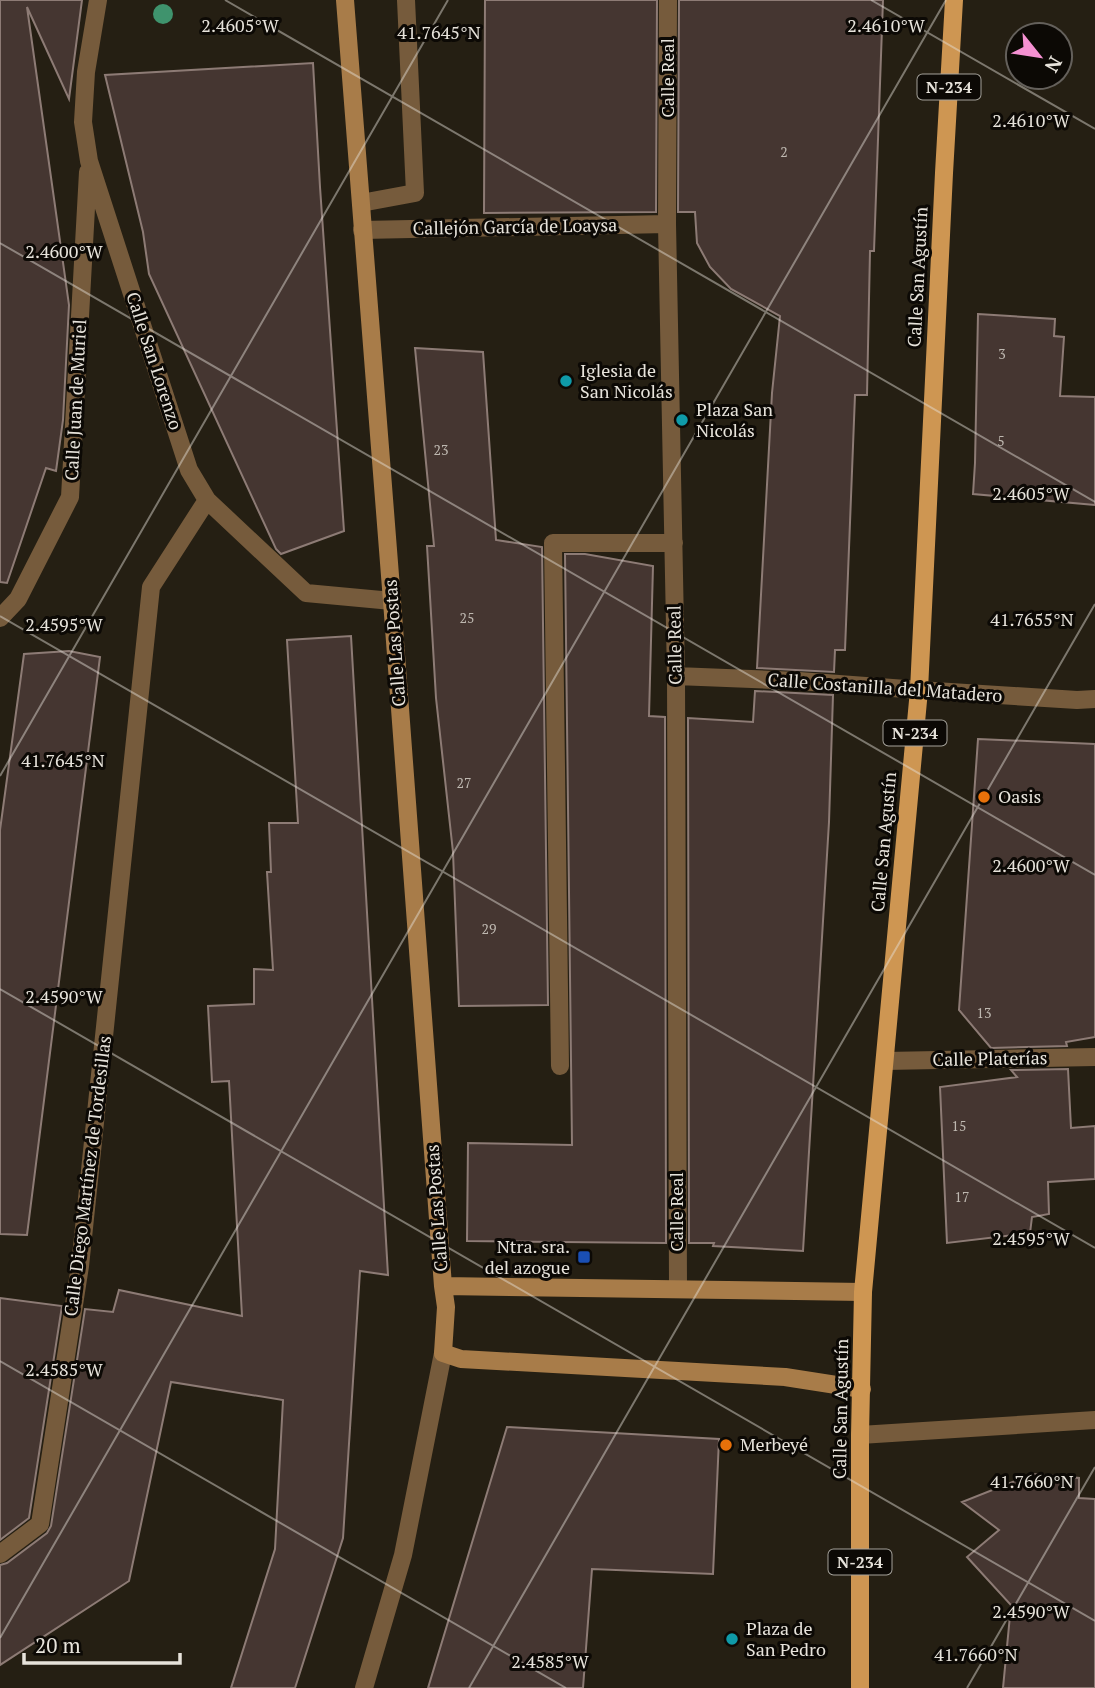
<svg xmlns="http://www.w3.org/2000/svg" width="1095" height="1688" font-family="'PT Serif',serif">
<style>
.building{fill:#453631;stroke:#8d7b75;stroke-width:2}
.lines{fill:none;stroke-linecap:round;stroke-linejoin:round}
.street{stroke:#765b3c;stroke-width:18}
.secondary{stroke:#a87c49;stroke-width:18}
.primary{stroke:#ce9652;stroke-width:18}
.tree{fill:#3f936d}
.ticks{fill:none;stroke:#e7e3db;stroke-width:2;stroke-opacity:0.45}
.culture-dot{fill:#0f9aa8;stroke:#0c0905;stroke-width:2.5}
.food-dot{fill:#e8710a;stroke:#0c0905;stroke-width:2.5}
.transit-dot{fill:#1a4fb4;stroke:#0c0905;stroke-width:2.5}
.labels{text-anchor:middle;stroke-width:6;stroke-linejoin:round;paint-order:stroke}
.number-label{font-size:14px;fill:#beb8b0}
.shield{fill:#0c0905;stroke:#a5a29b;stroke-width:2}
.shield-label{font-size:16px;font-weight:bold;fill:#e7e3db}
.street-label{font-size:18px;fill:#e7e3db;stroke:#0c0905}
.poi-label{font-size:18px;fill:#e7e3db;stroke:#0c0905;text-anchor:start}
.ticks-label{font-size:18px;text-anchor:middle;fill:#e7e3db;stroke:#0c0905;stroke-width:6;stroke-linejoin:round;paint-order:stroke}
</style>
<rect width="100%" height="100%" fill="#251f13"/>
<!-- building -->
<path class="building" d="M0,0H82L69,99L27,7L69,305L63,420L56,471L46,468L7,583L0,582Z
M485,0H657L656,212L484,213Z
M679,0H883L874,251H870L867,395H855L845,650H835L834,672L757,668L772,393L780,316L731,289L710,267L697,243L695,212H678Z
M313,63L320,187L344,531L281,554L276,549L149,274L143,232L105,75Z
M978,314L1055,319L1054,336L1064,337L1060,396L1095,397V505L973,494L975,463Z
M415,348L483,352L496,540L542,547L548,1005L459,1006L453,852L436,698L427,546H434Z
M565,554H585L653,566L649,716L665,717L666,1243L467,1241L468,1143L572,1145Z
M351,636L388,1275L360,1271L343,1538L295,1688H231L275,1549L283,1400L171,1382L129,1581L0,1665V1565L7,1563L47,1533L51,1526L85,1309L113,1312L119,1290L242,1316L229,1081L212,1082L208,1006L254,1004V969L273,970L267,872H271L269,823H298L287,640Z
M69,651L100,657L27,1235L0,1234V830L24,654Z
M755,691L833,695L829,822L803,1251L713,1246L714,1243H689L688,718L753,722Z
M978,739L1095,744V1037L1066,1042L1067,1046L991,1048L959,1010Z
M1068,1069L1071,1128L1095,1126V1179L1048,1182L1049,1214L1032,1217L1030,1233L947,1243L940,1087L1017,1077L1011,1070Z
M0,1298L62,1306L29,1518L0,1540Z
M507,1427L719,1439L713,1574L592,1569L583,1688H428Z
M1033,1474L1079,1478V1498L1095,1499V1688H1003L1011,1605L967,1557L999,1530L962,1502Z"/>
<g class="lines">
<!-- street -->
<path class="street" d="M98,0L86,72L83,122L89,161L189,470L207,500L306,593L392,601
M668,0L667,224L676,676L678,1289
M361,203L415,193L406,0
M362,230L667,224
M0,618L18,599L70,497L88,172
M676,676L799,681L919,690L1077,700L1095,699
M885,1061L1095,1057
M560,1066L553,543H674
M860,1435L1095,1420
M0,1554L40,1524L80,1266L151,587L207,500
M364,1688L403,1555L443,1353"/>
<!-- secondary -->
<path class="secondary" d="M345,0L392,601L443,1286L446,1307L443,1353L461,1359L785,1377L862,1389
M443,1286L863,1292"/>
<!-- primary -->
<path class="primary" d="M860,1688V1435L863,1292L919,690L944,173L954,0"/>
</g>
<!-- trees -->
<circle class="tree" cx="163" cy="14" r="10"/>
<!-- ticks -->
<path class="ticks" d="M225,0L1095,502M871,0L1095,129M0,243L1095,875M0,616L1095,1248M0,776L448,0M0,989L1095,1621M0,1361L566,1688M0,1638L946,0M469,1688L1095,604M967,1688L1095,1467"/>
<!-- markers -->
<g class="culture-dot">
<circle cx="566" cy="381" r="7"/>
<circle cx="682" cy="420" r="7"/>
<circle cx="732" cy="1639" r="7"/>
</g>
<g class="food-dot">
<circle cx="984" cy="797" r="7"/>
<circle cx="726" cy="1445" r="7"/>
</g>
<rect class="transit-dot" x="577" y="1250" width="14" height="14" rx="3.5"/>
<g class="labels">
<!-- number labels -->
<g class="number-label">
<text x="784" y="157">2</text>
<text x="1002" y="359">3</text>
<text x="1001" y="446">5</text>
<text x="441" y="455">23</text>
<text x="467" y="623">25</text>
<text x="464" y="788">27</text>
<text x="489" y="934">29</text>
<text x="984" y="1018">13</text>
<text x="959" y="1131">15</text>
<text x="962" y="1202">17</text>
</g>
<!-- shield labels -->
<g class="shield">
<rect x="917.5" y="74.5" width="63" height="25" rx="5"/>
<rect x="883.5" y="720.5" width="63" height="25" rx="5"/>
<rect x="828.5" y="1549.5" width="63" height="25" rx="5"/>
</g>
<g class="shield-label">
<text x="949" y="93">N-234</text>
<text x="915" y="739">N-234</text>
<text x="860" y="1568">N-234</text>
</g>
<!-- street labels -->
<g class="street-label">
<text transform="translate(668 78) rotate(-90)" y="6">Calle Real</text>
<text transform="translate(515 227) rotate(-1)" y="6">Callejón García de Loaysa</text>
<text transform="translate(918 277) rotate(-87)" y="6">Calle San Agustín</text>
<text transform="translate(154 361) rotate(72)" y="6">Calle San Lorenzo</text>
<text transform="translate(76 400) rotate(-87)" y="6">Calle Juan de Muriel</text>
<text transform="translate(395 643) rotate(-94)" y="6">Calle Las Postas</text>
<text transform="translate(675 645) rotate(-91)" y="6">Calle Real</text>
<text transform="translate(885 688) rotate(4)" y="6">Calle Costanilla del Matadero</text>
<text transform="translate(884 842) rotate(-85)" y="6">Calle San Agustín</text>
<text transform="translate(990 1059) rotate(-1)" y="6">Calle Platerías</text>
<text transform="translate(88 1176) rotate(-83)" y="6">Calle Diego Martínez de Tordesillas</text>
<text transform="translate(437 1208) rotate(-94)" y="6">Calle Las Postas</text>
<text transform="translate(677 1212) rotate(-90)" y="6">Calle Real</text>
<text transform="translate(841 1409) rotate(-89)" y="6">Calle San Agustín</text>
</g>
<!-- poi labels -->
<g class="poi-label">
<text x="580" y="377">Iglesia de<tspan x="580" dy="21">San Nicolás</tspan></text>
<text x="696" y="416">Plaza San<tspan x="696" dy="21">Nicolás</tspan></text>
<text x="998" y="803">Oasis</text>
<text x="570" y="1253" text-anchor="end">Ntra. sra.<tspan x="570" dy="21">del azogue</tspan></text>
<text x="740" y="1451">Merbeyé</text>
<text x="746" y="1635">Plaza de<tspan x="746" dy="21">San Pedro</tspan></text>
</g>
</g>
<g class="ticks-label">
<text x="240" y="32">2.4605°W</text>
<text x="886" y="32">2.4610°W</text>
<text x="439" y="39">41.7645°N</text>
<text x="1031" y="127">2.4610°W</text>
<text x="64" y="258">2.4600°W</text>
<text x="1031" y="500">2.4605°W</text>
<text x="1032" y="626">41.7655°N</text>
<text x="64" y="631">2.4595°W</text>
<text x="63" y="767">41.7645°N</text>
<text x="1031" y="872">2.4600°W</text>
<text x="64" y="1003">2.4590°W</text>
<text x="1031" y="1245">2.4595°W</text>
<text x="64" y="1376">2.4585°W</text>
<text x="1032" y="1488">41.7660°N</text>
<text x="1031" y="1618">2.4590°W</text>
<text x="976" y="1661">41.7660°N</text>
<text x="550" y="1668">2.4585°W</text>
</g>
<!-- north arrow -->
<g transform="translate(1039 56) rotate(120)"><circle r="33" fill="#0c0905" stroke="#64605b" stroke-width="2"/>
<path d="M0-5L12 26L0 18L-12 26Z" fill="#f591d2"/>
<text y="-10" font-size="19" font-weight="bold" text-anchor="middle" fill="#e7e3db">N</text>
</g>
<!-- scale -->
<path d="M24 1653v10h156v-10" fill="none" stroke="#e7e3db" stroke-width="3.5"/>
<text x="35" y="1653" font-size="21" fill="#e7e3db" stroke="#0c0905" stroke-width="5" paint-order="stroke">20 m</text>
</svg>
